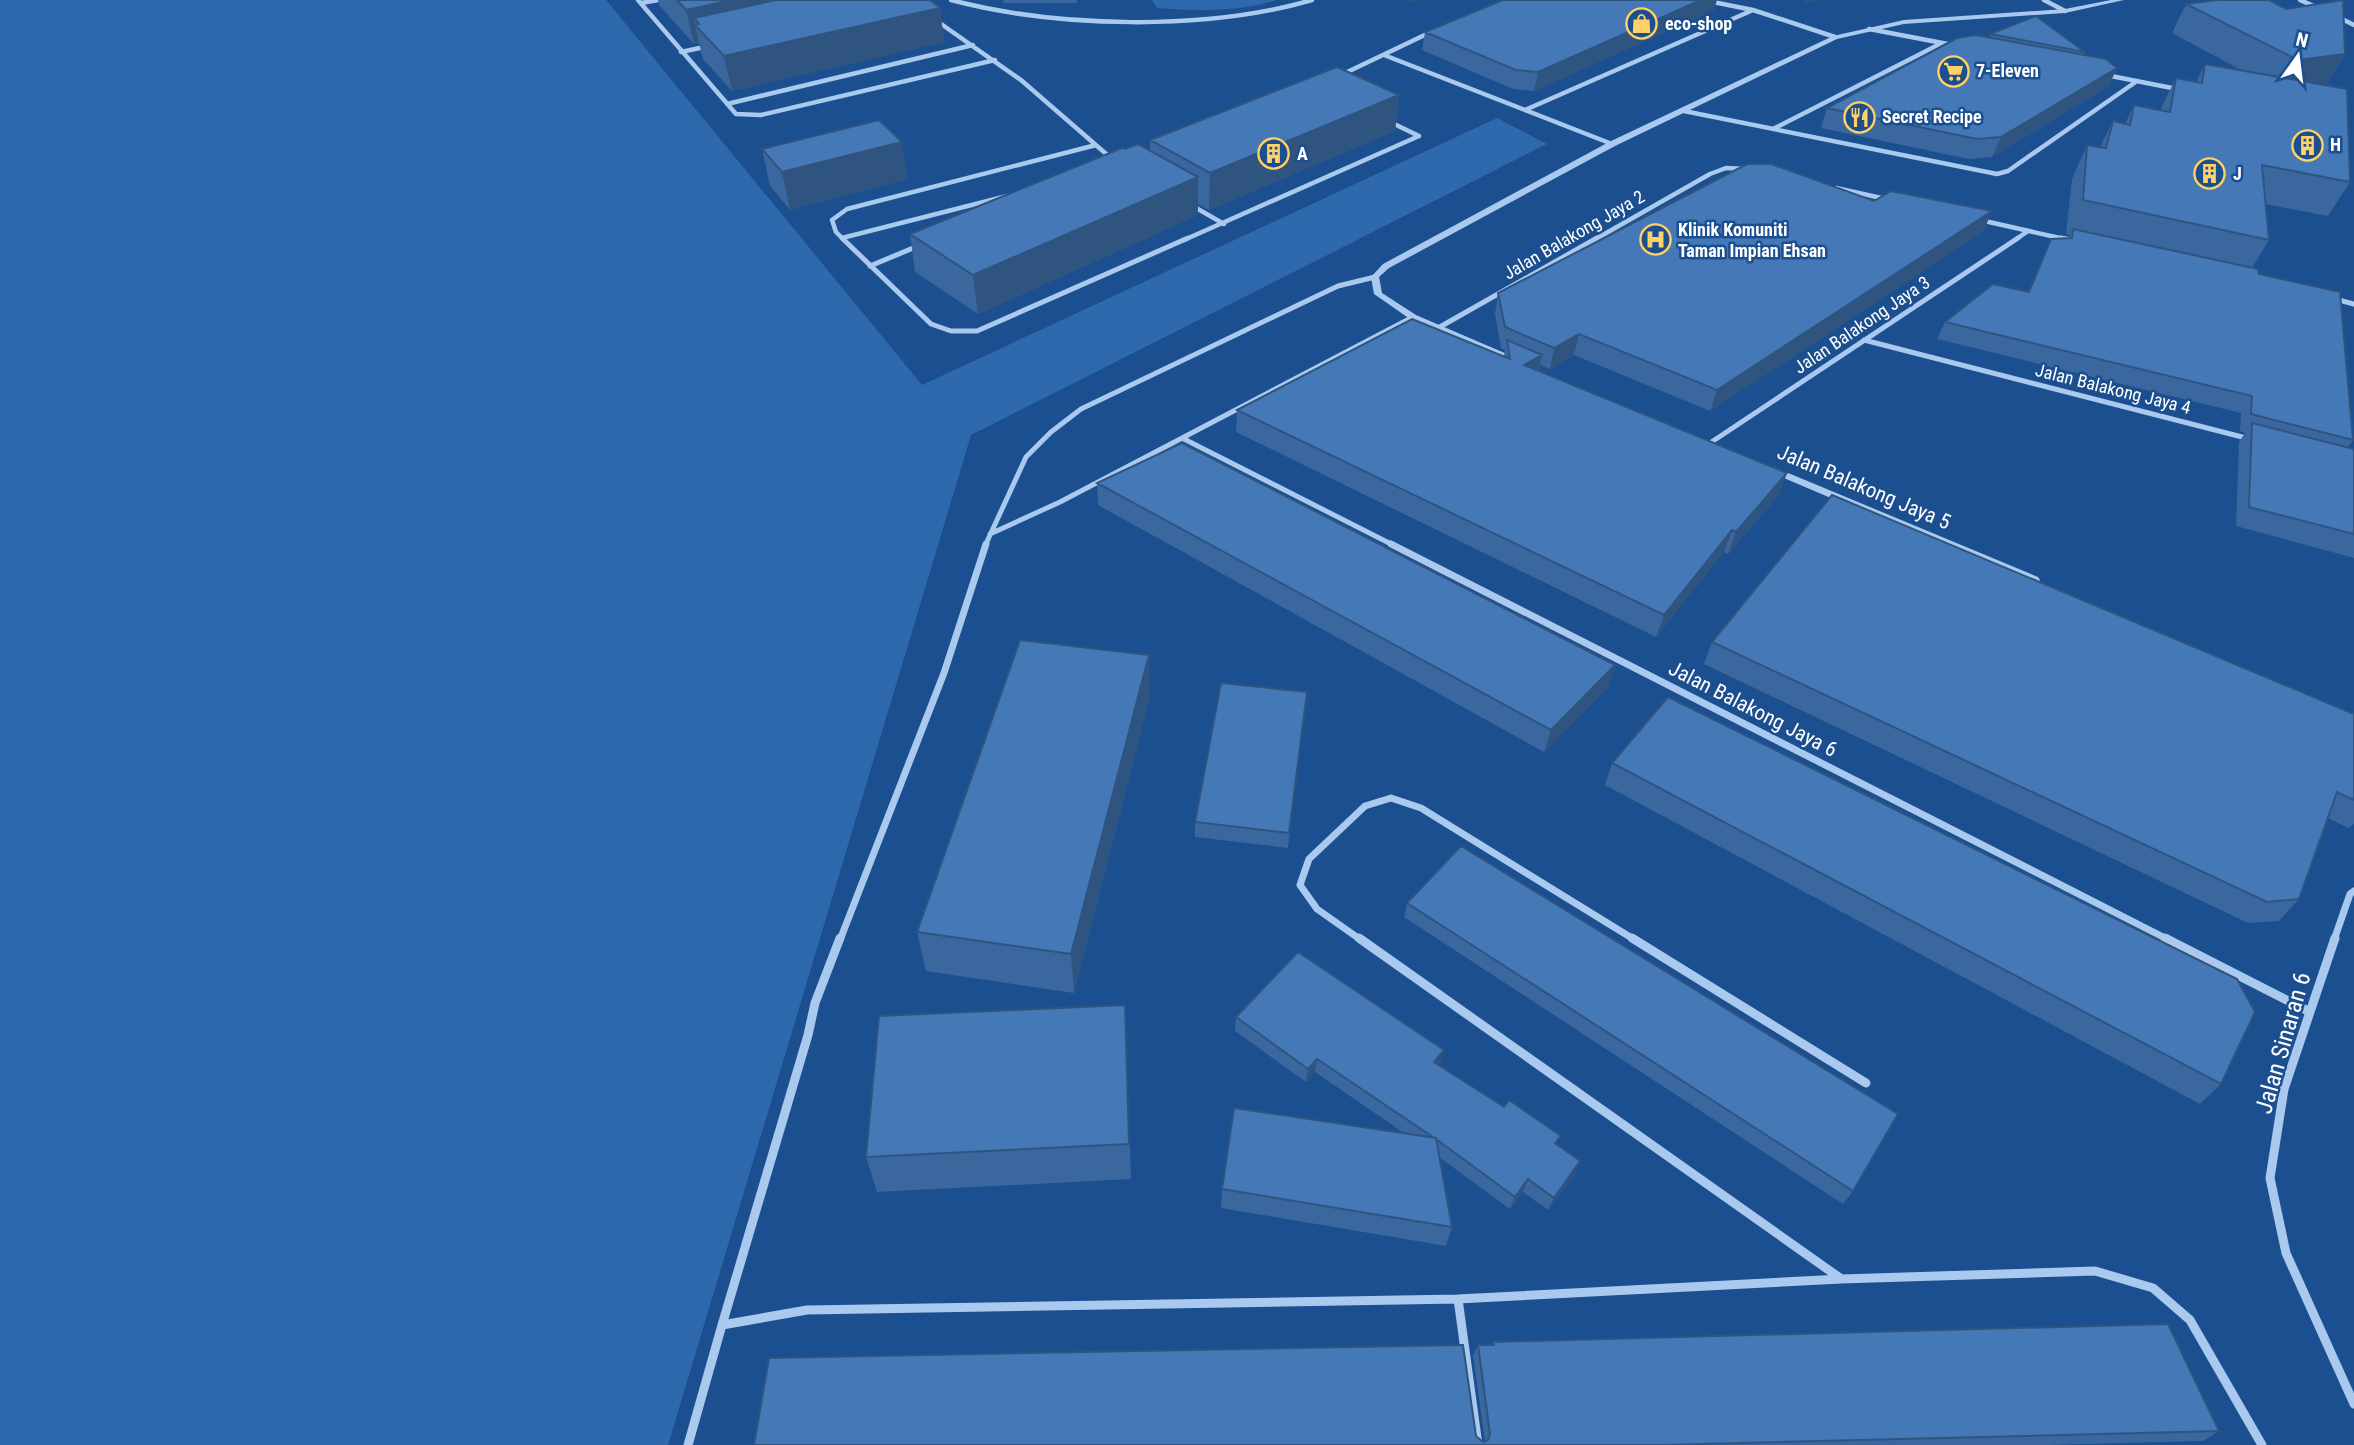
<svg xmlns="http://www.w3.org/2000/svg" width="2354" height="1445" font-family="'Roboto Condensed',sans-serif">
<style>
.green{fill:#2e69ad}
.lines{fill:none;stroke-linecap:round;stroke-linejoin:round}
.minor-far3{stroke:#a9c9ee;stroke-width:4.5}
.minor-far2{stroke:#a9c9ee;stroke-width:5}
.minor-far1{stroke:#a9c9ee;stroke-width:7}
.minor{stroke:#a9c9ee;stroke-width:9}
.tertiary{fill:#a9c9ee;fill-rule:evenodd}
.wall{fill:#3a679d}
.shaded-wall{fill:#305480}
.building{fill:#4478b7;stroke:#305480;stroke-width:2}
.labels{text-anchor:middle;stroke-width:5;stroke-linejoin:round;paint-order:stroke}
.far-poi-label{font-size:18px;font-weight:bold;fill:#fff;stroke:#1b4f8f;text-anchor:start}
.far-street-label{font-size:18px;fill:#fff;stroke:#1b4f8f}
.street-label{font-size:21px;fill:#fff;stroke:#1b4f8f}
.near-street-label{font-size:24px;fill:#fff;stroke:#1b4f8f}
</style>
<rect width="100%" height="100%" fill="#1b4f8f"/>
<!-- green -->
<path class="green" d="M0,0H606L922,385L1497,118L1547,144L971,435L668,1445H0Z
M1152,0H1277C1238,12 1198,11 1157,8Z"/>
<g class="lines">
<!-- minor-far3 -->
<path class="minor-far3" d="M638,0L736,114L761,115L995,60
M951,0C1058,28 1206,31 1312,0
M1703,0L1753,10L1835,37
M2044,0L2065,11
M2300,0L2318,8
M641,3L658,0
M2336,16L2354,25
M934,19L1021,80L1112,159
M1869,29L1953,45
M681,52L709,46
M1384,55L1612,144
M1341,75L1431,32
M2106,75L2177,89
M727,104L973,45
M1525,110L1753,10
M1684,111L1997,174L2008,171L2137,81
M1388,121L1419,136
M1773,129L1940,44
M1836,188L1886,199
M1191,205L1224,224
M1980,220L2069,240
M842,238L1007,196
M844,240L836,232L832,220L847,209L1096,145
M1184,240L1419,136
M1594,240L1710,174L1726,168L1746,169
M2015,240L2028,231"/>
<!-- minor-far2 -->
<path class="minor-far2" d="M842,238L931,324L951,331H977L1188,238
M2061,238L2071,240
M870,266L918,246
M2335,299L2354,304
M1438,328L1597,238
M1864,340L2250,439
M1182,438L1395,546
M1710,443L2018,238
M990,534L1060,502L1413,317
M985,546L1026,457L1051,432L1081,409L1338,286L1375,277"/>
<!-- minor-far1 -->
<path class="minor-far1" d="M1391,544L2169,940
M840,940L944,673L986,544
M1361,940L1317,909L1300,885L1309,859L1365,806L1391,798L1421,808L1635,940
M2334,940L2350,894L2354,891"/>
<!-- minor -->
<path class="minor" d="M1359,938L1840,1278
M1632,938L1866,1083
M2165,938L2308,1011
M2335,938L2284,1089L2270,1178L2286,1253L2354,1404
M1458,1299L1478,1445
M722,1325L808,1035L815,1003L840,938
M688,1445L722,1325L807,1310L1458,1299L1841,1279L2095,1271L2153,1288L2190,1320L2262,1445"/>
<!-- tertiary -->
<path class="tertiary" d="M2111,0H2124L2065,13L1904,24L1837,39L1615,146L1389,268L1379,277L1382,293L1416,315L1521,360V364H1515L1410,319L1374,294L1371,277L1383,264L1609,142L1833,36L1904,20L2065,9Z
M1774,467L2038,577L2040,580L2038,583H2030L1770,472V468Z"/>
</g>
<!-- wall -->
<path class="wall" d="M658,0H930L940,8L944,42L732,91L703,59L699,43L694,44L659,5Z
M1003,0H1077V3H1004Z
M2186,4L2345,54L2327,84L2322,85L2350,182L2328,216L2265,204L2269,240L2252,268L2259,274L2353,440L2348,447L2354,449V558L2236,526L2239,442L2245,433L2240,431L2241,413L1937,339L1945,322L2028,292L2051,239L2069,238L2070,235L2066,234L2072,179L2087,145L2100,147L2113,121L2125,124L2134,105L2160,110L2176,78L2196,82L2205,64L2241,70L2172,33Z
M1714,10L1534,91L1513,89L1422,50L1425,32Z
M1990,34L2085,52L2084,55L2117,68L2108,87L1992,157L1969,159L1821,128L1827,108L1989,37Z
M1399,95L1395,131L1209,210L1198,204V215L978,314L915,272L910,234L1125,149L1150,151V140Z
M902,142L907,179L790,210L770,186L762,149Z
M1874,201L1992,211L1983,232L1710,411L1574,355L1550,369L1540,365L1539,371L1779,495L1728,554L1724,552L1656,637L1236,432L1237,410L1504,356L1505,350L1501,348L1495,314L1498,293Z
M1097,483L1615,665L1608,687L1544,752L1098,505Z
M1712,642L2354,714V824L2348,828L2328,818L2299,899L2279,921L2248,923L1704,664Z
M1307,692L1288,848L1195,837V822Z
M1150,696L1074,993L926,971L917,932Z
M1612,763L2221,1084L2200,1104L1605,785Z
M1407,903L1853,1191L1843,1204L1404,917Z
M1125,1005L1131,1179L877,1192L866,1157Z
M1236,1017L1444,1050L1439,1065L1580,1161L1575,1174L1548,1210L1523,1192L1510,1209L1439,1157L1452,1227L1446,1246L1221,1208L1222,1189L1404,1133L1315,1072L1306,1082L1235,1031Z
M1493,1342L2219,1431L2203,1441L2047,1445H754L1476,1436L1483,1442L1485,1441L1473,1356L1478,1345H1492Z"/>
<!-- shaded-wall -->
<path class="shaded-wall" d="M732,0H861L699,24L694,18L699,43L694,44L686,10Z
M1406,0H1424L1406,2Z
M1701,0H1717L1714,10L1534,91L1538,72Z
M1804,0H1823L1803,3Z
M940,8L944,42L732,91L724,56Z
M2345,54L2327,84L2281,91L2298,60Z
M2117,68L2108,87L1992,157L2001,137Z
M1399,95L1395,131L1209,210L1210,173Z
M902,142L907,179L790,210L782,172Z
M1198,177V215L978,314L973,275Z
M1992,211L1983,232L1710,411L1717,390Z
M1579,334L1574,355L1550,369L1554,348Z
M1542,355L1537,376L1524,365Z
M1787,473L1779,495L1728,554L1736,532Z
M1732,530L1724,552L1656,637L1664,615Z
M1149,655L1150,696L1074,993L1071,954Z
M1615,665L1608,687L1544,752L1551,730Z
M1444,1050L1441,1064L1431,1075L1434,1062Z
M1317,1059L1315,1072L1306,1082L1308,1069Z
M1580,1161L1575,1174L1548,1210L1554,1198Z
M1528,1179L1523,1192L1510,1209L1515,1197Z"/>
<!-- building -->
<path class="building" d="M677,0H732L686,10Z
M776,0H930L940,8L724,56L695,25L699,24L694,18Z
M1503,0H1701L1538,72L1516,70L1425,32Z
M2217,0H2269L2286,9L2343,0L2345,54L2298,60L2186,4Z
M2036,16L2085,52L1990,34Z
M1976,35L2106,59L2117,68L2001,137L1977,139L1827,108L1957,38Z
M2205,64L2347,89L2350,182L2262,165L2269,240L2083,200L2087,145L2106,148L2113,121L2130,125L2134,105L2170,112L2176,78L2202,83Z
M1337,67L1399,95L1210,173L1150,140Z
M879,120L902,142L782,172L762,149Z
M1138,144L1198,177L973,275L910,234L1122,148L1125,149Z
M1747,164H1771L1874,201L1891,191L1992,211L1717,390L1579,334L1554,348L1505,327L1498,293Z
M2073,229L2258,269L2259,274L2340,292L2353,440L2251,414L2252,396L1945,322L1993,284L2029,292L2051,239L2072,238Z
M1412,319L1510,359L1507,340L1542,355L1524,365L1787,473L1736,532L1732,530L1664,615L1237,410Z
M2252,423L2354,449V534L2249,507Z
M1182,443L1615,665L1551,730L1097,483Z
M1832,495L2354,714V800L2337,792L2299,899L2267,902L1712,642Z
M1020,640L1149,655L1071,954L917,932Z
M1221,683L1307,692L1289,833L1195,822Z
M1668,697L2237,979L2255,1012L2221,1084L1612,763Z
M1461,846L1898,1114L1853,1191L1407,903Z
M1298,952L1444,1050L1434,1062L1504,1107L1509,1100L1561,1136L1555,1143L1580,1161L1554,1198L1528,1179L1515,1197L1436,1139V1138L1433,1137L1317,1059L1308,1069L1236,1017Z
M1125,1005L1129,1144L866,1157L879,1016Z
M1234,1108L1436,1138L1452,1227L1222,1189Z
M2168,1324L2219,1431L1664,1445H754L769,1358L1463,1345L1476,1436L1483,1442L1488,1440L1490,1434L1478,1345H1494L1493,1342Z"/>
<!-- icons -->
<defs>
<symbol id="shop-ring" viewBox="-11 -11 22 22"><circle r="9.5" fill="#1b4f8f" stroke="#ffd166" stroke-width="1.5"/><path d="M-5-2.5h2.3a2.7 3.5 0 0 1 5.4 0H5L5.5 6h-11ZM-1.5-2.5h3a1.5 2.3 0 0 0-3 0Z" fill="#ffd166"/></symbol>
<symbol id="supermarket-ring" viewBox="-11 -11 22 22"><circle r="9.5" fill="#1b4f8f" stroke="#ffd166" stroke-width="1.5"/><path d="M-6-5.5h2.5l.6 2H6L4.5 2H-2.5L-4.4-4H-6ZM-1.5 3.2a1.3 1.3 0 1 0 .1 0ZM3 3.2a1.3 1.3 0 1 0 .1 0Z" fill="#ffd166"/></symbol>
<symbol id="restaurant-ring" viewBox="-11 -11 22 22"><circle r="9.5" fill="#1b4f8f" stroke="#ffd166" stroke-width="1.5"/><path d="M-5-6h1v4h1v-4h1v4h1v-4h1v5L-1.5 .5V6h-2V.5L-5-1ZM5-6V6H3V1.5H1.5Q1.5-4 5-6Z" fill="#ffd166"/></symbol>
<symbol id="building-ring" viewBox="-11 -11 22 22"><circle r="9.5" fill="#1b4f8f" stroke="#ffd166" stroke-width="1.5"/><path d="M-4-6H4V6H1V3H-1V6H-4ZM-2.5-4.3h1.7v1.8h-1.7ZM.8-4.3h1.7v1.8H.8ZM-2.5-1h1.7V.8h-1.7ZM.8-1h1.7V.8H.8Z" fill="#ffd166"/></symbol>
<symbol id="hospital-ring" viewBox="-11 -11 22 22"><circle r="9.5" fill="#1b4f8f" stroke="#ffd166" stroke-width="1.5"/><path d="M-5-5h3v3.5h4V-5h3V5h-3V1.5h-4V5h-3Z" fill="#ffd166"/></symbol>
</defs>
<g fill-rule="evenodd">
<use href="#shop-ring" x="1624" y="6" width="35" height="35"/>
<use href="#supermarket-ring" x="1936" y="54" width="35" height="35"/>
<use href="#restaurant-ring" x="1842" y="100" width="35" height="35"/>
<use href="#building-ring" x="2290" y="128" width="35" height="35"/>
<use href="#building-ring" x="1256" y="136" width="35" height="35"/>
<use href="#building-ring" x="2192" y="156" width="35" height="35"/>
<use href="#hospital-ring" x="1638" y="222" width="35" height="35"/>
</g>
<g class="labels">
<!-- far-poi labels -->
<g class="far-poi-label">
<text x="1665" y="30">eco-shop</text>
<text x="1976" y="77">7-Eleven</text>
<text x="1882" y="123">Secret Recipe</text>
<text x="2330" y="151">H</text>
<text x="1297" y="160">A</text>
<text x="2233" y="180">J</text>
<text x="1678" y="236">Klinik Komuniti<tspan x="1678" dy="21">Taman Impian Ehsan</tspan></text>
</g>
<!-- far-street labels -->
<g class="far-street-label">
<text transform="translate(1574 235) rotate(-30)" y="6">Jalan Balakong Jaya 2</text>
<text transform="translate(1862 325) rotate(-34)" y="6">Jalan Balakong Jaya 3</text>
<text transform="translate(2113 389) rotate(14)" y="6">Jalan Balakong Jaya 4</text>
</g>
<!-- street labels -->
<g class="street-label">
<text transform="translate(1864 487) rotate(23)" y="7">Jalan Balakong Jaya 5</text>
<text transform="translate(1753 709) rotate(27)" y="7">Jalan Balakong Jaya 6</text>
</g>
<!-- near-street labels -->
<g class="near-street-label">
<text transform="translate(2283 1043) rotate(-74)" y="8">Jalan Sinaran 6</text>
</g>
</g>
<!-- north arrow -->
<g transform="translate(2298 56) rotate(14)" stroke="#1b4f8f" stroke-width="5" paint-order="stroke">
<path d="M0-5L12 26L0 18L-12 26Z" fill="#ffffff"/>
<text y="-10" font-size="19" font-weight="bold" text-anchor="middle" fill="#ffffff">N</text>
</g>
</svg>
